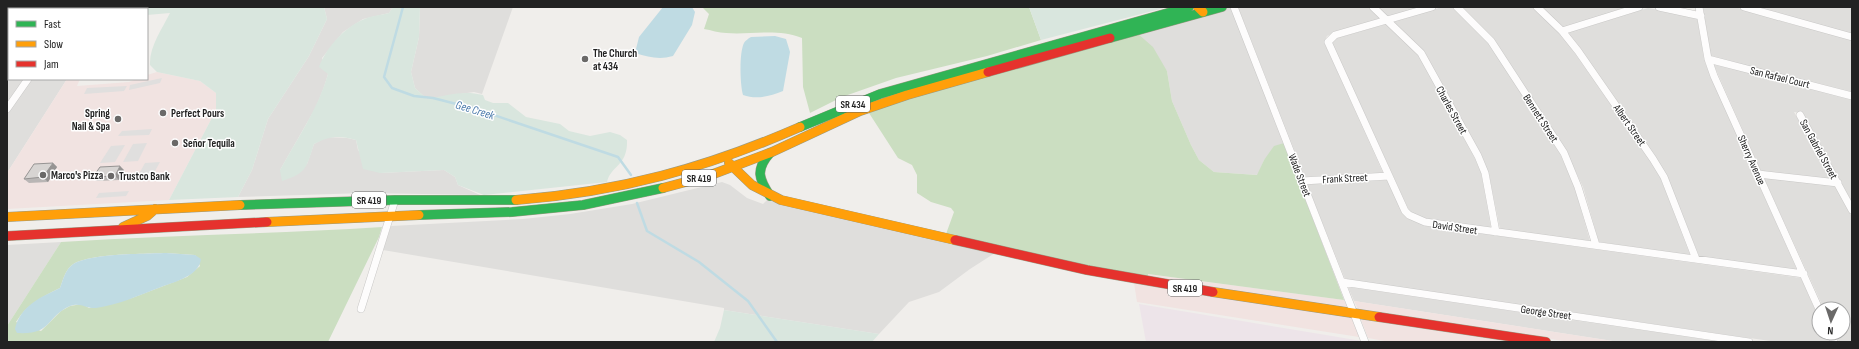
<svg xmlns="http://www.w3.org/2000/svg" width="1859" height="349" font-family="'Sofia Sans Condensed',sans-serif">
<style>
.residential{fill:#dfdedc}
.commercial{fill:#f1e3e1}
.industrial{fill:#ede4e9}
.forest{fill:#cbdec1;fill-rule:evenodd}
.wetland{fill:#d9e6de}
.parking{fill:#e0dfde}
.water{fill:#bfdbe3}
.lines{fill:none;stroke-linecap:round;stroke-linejoin:round}
.stream{stroke:#bfdbe3;stroke-width:2.5}
.street-casing{stroke:#c9c8c7;stroke-width:8}
.fast-casing{stroke:#999a82;stroke-width:10}
.slow-casing{stroke:#999a82;stroke-width:10}
.jam-casing{stroke:#999a82;stroke-width:10}
.street{stroke:#fdfcfc;stroke-width:7}
.fast{stroke:#30b455;stroke-width:9}
.slow{stroke:#ff9f0a;stroke-width:9}
.jam{stroke:#e5322d;stroke-width:9}
.wall{fill:#b9b6b5}
.shaded-wall{fill:#969493}
.building{fill:#d7d4d2;stroke:#969493}
.poi-dot{fill:#6a6968;stroke:#fff;stroke-width:1.5}
.labels{text-anchor:middle;stroke-width:3;stroke-linejoin:round;paint-order:stroke}
.shield{fill:#fff;stroke:#646464;stroke-width:1}
.shield-label{font-size:10px;font-weight:bold;fill:#222}
.poi-label{font-size:11px;font-weight:bold;fill:#222;stroke:#fff;text-anchor:start}
.street-label{font-size:11px;fill:#222;stroke:#fff}
.water-label{font-size:12px;font-style:italic;fill:#4a7aab;stroke:#fff}
</style>
<rect width="100%" height="100%" fill="#f0eeeb"/>
<!-- residential -->
<path class="residential" d="M7,7H111V9H9V22H7Z
M324,7H393L389,13L363,19L343,32L322,58L328,74L324,87L316,107L280,170L307,164L314,144L327,137L347,138L356,140L358,150L380,173L444,170L455,177L458,185L480,195L365,193L238,197L252,170L268,119L309,56L327,19Z
M420,7H513L482,94L474,92L427,99L415,88L411,72L419,37Z
M1231,7L1284,143L1264,160L1258,175L1214,172L1199,160L1191,145L1172,101L1167,71L1137,33Z
M1238,7H1370L1382,19L1333,33L1327,36L1324,42L1383,173L1305,177Z
M1377,7H1422L1388,17Z
M1442,7H1454L1488,41L1560,154L1574,186L1590,241L1500,229L1489,174L1482,156L1429,62L1393,22Z
M1460,7H1533L1559,31L1649,159L1660,177L1690,255L1599,242L1583,187L1567,153L1502,52Z
M1541,7H1628L1562,28Z
M1703,7H1734L1756,12L1787,23L1852,39V93L1711,57Z
M1755,7H1852V35Z
M1648,8L1697,17L1704,60L1710,75L1797,270L1699,256L1668,178L1657,159L1567,33Z
M1387,24L1418,54L1474,157L1481,173L1491,228L1425,219L1411,213L1409,210L1332,43L1337,38Z
M1713,63L1852,98V202L1802,113L1794,112L1832,180L1761,171Z
M7,66H9V79H25L7,104Z
M32,79H67L7,173V114Z
M1764,178L1836,186L1852,217V342H1839L1835,333H1843V309H1824Z
M1387,180L1402,213L1407,218L1426,226L1801,278L1819,319V333H1825L1829,342H1777L1345,279L1307,184Z
M722,182L730,185L747,198L763,204L767,200H770L995,253L970,269L939,292L909,302L879,334L724,310V308L383,250L391,226L523,219L570,214L632,204Z
M61,242L54,253L7,326V245Z
M1348,287L1722,342H1619L1354,301Z"/>
<!-- commercial -->
<path class="commercial" d="M157,72L200,81L216,93V110L169,200L7,209V173L67,79H80L77,86L129,82L137,79H147V75Z
M1147,274L1344,300L1347,307L1170,282L1148,278Z
M1134,283L1351,316L1359,337L1137,302Z
M1354,301L1619,342H1570L1358,309Z
M1360,317L1517,342H1390L1368,338Z"/>
<!-- industrial -->
<path class="industrial" d="M1139,304L1368,342H1146Z"/>
<!-- forest -->
<path class="forest" d="M699,7H1029L1041,40L987,56L896,78L842,97L810,113L803,87L802,38C777,28 752,35 726,33C719,33 711,30 704,29L709,14L703,8Z
M1137,33L1153,47L1167,71L1172,101L1191,145L1199,160L1214,172L1257,175L1264,160L1274,146L1284,143L1344,300L1148,274V278L1077,264L946,234L954,212L951,208L931,202L917,193V175L912,165L898,158L869,113L900,100Z
M382,227L379,237L328,342H7V326L61,242C168,235 275,234 382,227ZM166,253L195,255L200,266L187,277L132,298L89,308L82,304L70,306L61,311L41,331L16,322C27,304 42,297 60,288C63,280 65,271 71,266C84,253 146,254 166,253Z"/>
<!-- wetland -->
<path class="wetland" d="M111,7H324L327,19L309,56L268,119L252,170L238,197L169,200L216,110V93L200,81L157,72L150,65C149,47 162,29 170,13L147,15V9H111Z
M393,7H420L419,37L411,72L415,88L427,99C447,95 464,90 483,95L485,100L493,103H508L526,117L560,124L569,131L590,136L610,132L620,135L627,140C628,166 611,165 607,182L484,195L458,185L455,177L444,170L380,173L363,169L356,140C339,135 329,136 314,144C306,168 307,173 282,181L280,170C297,139 318,109 328,74L319,67C326,48 343,29 362,20C370,16 381,15 389,13Z
M1029,7H1168L1041,40Z
M724,310L879,334L872,342H714L720,328Z"/>
<!-- parking -->
<path class="parking" d="M162,78L160,83L129,90L130,85Z
M127,86L124,91L84,94L87,88Z
M152,129L149,135L118,136L122,131Z
M147,143L138,161L123,162L133,144Z
M125,145L115,162L100,163L111,146Z
M160,162L150,180L135,181L145,163Z
M129,191L126,196L96,198L99,193Z"/>
<!-- water -->
<path class="water" d="M663,7H692L695,12L692,25L673,56C659,60 649,57 635,53L639,37Z
M775,36L786,39L790,52L783,91C770,96 757,100 743,95C740,84 739,53 744,43C745,41 749,38 751,37Z
M166,253L195,255L201,259C200,267 194,273 186,277C179,281 169,284 161,287C140,295 118,305 96,308C86,309 81,302 70,306C45,317 53,335 17,333L15,329C20,306 41,297 60,288C63,280 65,271 71,266C84,253 146,254 166,253Z"/>
<g class="lines">
<!-- stream -->
<path class="stream" d="M403,7L384,77L392,88L414,96L433,98L476,109L618,157L631,175
M637,203L647,231L699,262L748,301L777,342"/>
<defs>
<path id="street" d="M1234,7L1365,342
M1373,7L1421,53L1478,156L1485,173L1496,232
M1432,7L1335,35L1328,42L1405,211L1409,215L1425,222L1804,274
M1457,7L1491,41L1564,153L1578,187L1596,245
M1537,7L1562,31L1578,51L1653,159L1664,177L1696,259
M1659,7L1701,16
M1699,7L1708,59L1714,76L1819,309
M1744,7L1852,37
M1562,31L1639,7
M1708,59L1852,96
M7,64H9
M7,109L28,79
M1800,115L1852,210
M1758,174L1838,183
M1302,181L1389,176
M1342,282L1749,342
M361,309L395,200
M1830,333L1834,342"/>
<path id="fast" d="M1110,38L1222,7
M800,127L880,94L1189,7
M770,153C755,170 759,179 770,196
M240,205L395,200H516
M419,215L512,212L583,205L663,188"/>
<path id="slow" d="M1198,7L1203,12
M729,163L752,185L781,200L955,240
M663,188L708,176L772,152L860,111L907,95L988,72
M516,200C619,192 706,168 800,127
M7,217L240,205
M267,222L419,215
M123,227L147,216L155,209
M1213,292L1379,317"/>
<path id="jam" d="M988,72L1110,38
M7,236L267,222
M955,240L1087,270L1213,292
M1379,317L1546,342"/>
</defs>
<!-- street casing -->
<use href="#street" class="street-casing"/>
<!-- fast casing -->
<use href="#fast" class="fast-casing"/>
<!-- slow casing -->
<use href="#slow" class="slow-casing"/>
<!-- jam casing -->
<use href="#jam" class="jam-casing"/>
<!-- street -->
<use href="#street" class="street"/>
<!-- fast -->
<use href="#fast" class="fast"/>
<!-- slow -->
<use href="#slow" class="slow"/>
<!-- jam -->
<use href="#jam" class="jam"/>
</g>
<!-- wall -->
<path class="wall" d="M53,163L57,167L48,182L29,183L24,179Z
M124,170L119,180L97,181L93,177Z"/>
<!-- shaded-wall -->
<path class="shaded-wall" d="M53,163L57,167L48,182L43,177Z
M120,166L124,170L119,180L115,176Z"/>
<!-- building -->
<path class="building" d="M53,163L43,177L24,179L34,164Z
M120,166L115,176L93,177L100,167Z"/>
<!-- markers -->
<g class="poi-dot">
<circle cx="585" cy="59" r="4"/>
<circle cx="163" cy="113" r="4"/>
<circle cx="118" cy="119" r="4"/>
<circle cx="175" cy="143" r="4"/>
<circle cx="43" cy="175" r="4"/>
<circle cx="111" cy="176" r="4"/>
</g>
<g class="labels">
<!-- shield labels -->
<g class="shield">
<rect x="836" y="96" width="34" height="16" rx="3"/>
<rect x="682" y="170" width="34" height="16" rx="3"/>
<rect x="352" y="192" width="34" height="16" rx="3"/>
<rect x="1168" y="280" width="34" height="16" rx="3"/>
</g>
<g class="shield-label">
<text x="853" y="108">SR 434</text>
<text x="699" y="182">SR 419</text>
<text x="369" y="204">SR 419</text>
<text x="1185" y="292">SR 419</text>
</g>
<!-- poi labels -->
<g class="poi-label">
<text x="593" y="57">The Church<tspan x="593" dy="13">at 434</tspan></text>
<text x="110" y="117" text-anchor="end">Spring<tspan x="110" dy="13">Nail &amp; Spa</tspan></text>
<text x="171" y="117">Perfect Pours</text>
<text x="183" y="147">Señor Tequila</text>
<text x="51" y="179">Marco's Pizza</text>
<text x="119" y="180">Trustco Bank</text>
</g>
<!-- street labels -->
<g class="street-label">
<text transform="translate(1780 77) rotate(14)" y="4">San Rafael Court</text>
<text transform="translate(1452 110) rotate(61)" y="4">Charles Street</text>
<text transform="translate(1541 118) rotate(57)" y="4">Bennett Street</text>
<text transform="translate(1630 125) rotate(55)" y="4">Albert Street</text>
<text transform="translate(1819 149) rotate(61)" y="4">San Gabriel Street</text>
<text transform="translate(1752 160) rotate(66)" y="4">Sherry Avenue</text>
<text transform="translate(1300 175) rotate(69)" y="4">Wade Street</text>
<text transform="translate(1345 178) rotate(-3)" y="4">Frank Street</text>
<text transform="translate(1455 227) rotate(8)" y="4">David Street</text>
<text transform="translate(1546 312) rotate(8)" y="4">George Street</text>
</g>
<!-- water labels -->
<g class="water-label">
<text transform="translate(475 110) rotate(17)" y="4">Gee Creek</text>
</g>
</g>
<!-- border -->
<rect width="1859" height="349" fill="none" stroke="#222222" stroke-width="16"/>
<!-- legend -->
<rect x="8" y="8" width="140" height="72" fill="#ffffff" stroke="#a7a7a7"/>
<rect x="16" y="21" width="20" height="6" fill="#30b455" stroke="#a7a7a7"/>
<text x="44" y="28" font-size="12" fill="#222222">Fast</text>
<rect x="16" y="41" width="20" height="6" fill="#ff9f0a" stroke="#a7a7a7"/>
<text x="44" y="48" font-size="12" fill="#222222">Slow</text>
<rect x="16" y="61" width="20" height="6" fill="#e5322d" stroke="#a7a7a7"/>
<text x="44" y="68" font-size="12" fill="#222222">Jam</text>
<!-- north arrow -->
<g transform="translate(1831 321) rotate(183)"><circle r="19" fill="#ffffff" stroke="#a7a7a7"/>
<path d="M0-3L7 15L0 10L-7 15Z" fill="#6a6968"/>
<text y="-6" font-size="11" font-weight="bold" text-anchor="middle" fill="#222222">N</text>
</g>
</svg>
